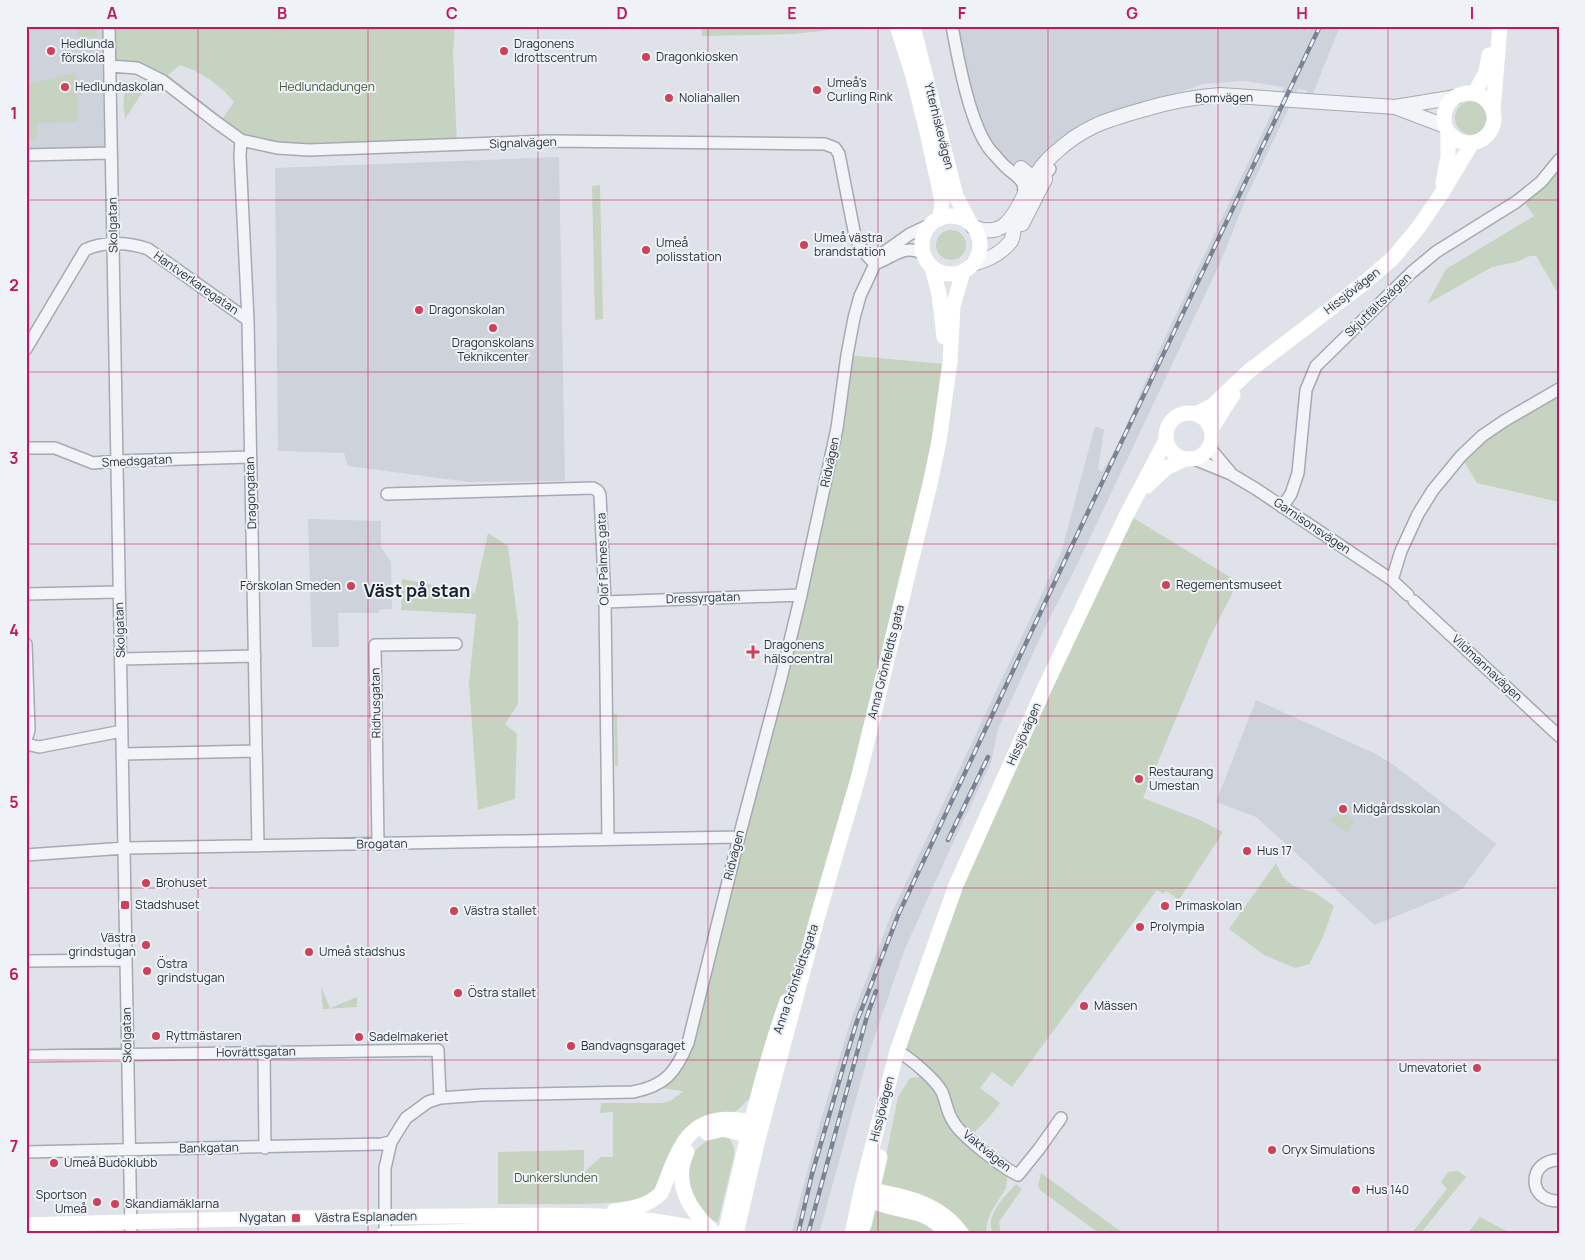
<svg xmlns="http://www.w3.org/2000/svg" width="1585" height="1260" font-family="Manrope,sans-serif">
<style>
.built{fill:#cdd2db}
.green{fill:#c5d3c0;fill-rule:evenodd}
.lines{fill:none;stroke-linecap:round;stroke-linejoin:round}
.minor-casing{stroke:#a4aab3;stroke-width:14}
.tertiary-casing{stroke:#a4aab3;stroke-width:16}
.minor{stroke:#f2f4f7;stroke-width:11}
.tertiary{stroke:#f2f4f7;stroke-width:14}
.secondary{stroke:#fff;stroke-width:15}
.rail-casing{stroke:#788393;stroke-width:4.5}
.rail{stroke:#eff2f6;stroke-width:2.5;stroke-dasharray:8;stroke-linecap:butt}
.grid{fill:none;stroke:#c2185b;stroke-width:1;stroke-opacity:0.55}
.poi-dot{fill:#d04159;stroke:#eff2f6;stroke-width:2}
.labels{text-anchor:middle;stroke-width:4;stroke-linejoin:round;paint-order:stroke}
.poi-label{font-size:12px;fill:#283140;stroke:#eff2f6;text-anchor:start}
.park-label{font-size:12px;fill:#3d5c35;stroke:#eff2f6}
.street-label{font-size:12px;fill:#283140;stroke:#eff2f6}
.district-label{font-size:18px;font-weight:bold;fill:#1a2231;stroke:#eff2f6}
.neatline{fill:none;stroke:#c2185b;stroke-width:2}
.grid-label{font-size:16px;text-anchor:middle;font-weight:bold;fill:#c2185b}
</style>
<rect width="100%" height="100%" fill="#dfe3e9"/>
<!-- built -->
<path class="built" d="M26,26H102L104,147L26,149Z
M952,26H1340L1310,101L1306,90L1298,89L1246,198L1221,261L1078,563L1046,625L998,729L991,763L956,836L904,951L867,1059L819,1234H791L818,1130L851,1019L893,910L1061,553L1095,426L1104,430L1098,469L1102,472L1120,440L1161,346L1284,87L1244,81L1203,84L1134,108L1043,165L1029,170L998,158L984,140Z
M559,157L565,481L469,482L348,466L344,453L278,451L275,168Z
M308,519L381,521V547L391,562L392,609L379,610V613H338L339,647H312Z
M1256,700L1376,754L1395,766L1496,844L1462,889L1375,925L1256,817L1216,802Z"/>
<!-- green -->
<path class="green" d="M78,26H96L97,37H79Z
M109,26H455L453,52L457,145L309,150L241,140L137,68L110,66ZM180,65C201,71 221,86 234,102L223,118L168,75Z
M701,26H838L830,30L794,34L702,36Z
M76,73L78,122L37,123V139H26V84Z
M131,86L138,87L144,90L125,119C124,107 120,94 131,86Z
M1455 118a17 17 0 1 1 34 0a17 17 0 1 1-34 0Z
M1559,160V295L1536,256H1530L1517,262L1492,267L1427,304L1446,269L1534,216L1521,197Z
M600,185L603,319L595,320L592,186Z
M936 245a15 15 0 1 1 30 0a15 15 0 1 1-30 0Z
M847,355L944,364L943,402L859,775L757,1101L747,1100L742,1106L734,1113L697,1122L679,1136L658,1186L648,1197L634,1202L584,1204H498V1152L584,1150V1172L601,1157H613V1112L600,1113L601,1103H663L672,1100L683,1091L653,1087L680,1061L781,678Z
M1559,389V502L1477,483L1461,456Z
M1127,514L1238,582L1209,639L1143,798L1200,820L1223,832L1179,900L1166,891L1163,894L1157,890L1012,1087L992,1072L980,1088L1000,1103L991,1115L968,1139L1008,1171L1006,1188L991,1212L987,1222L986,1234H869L879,1191L898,1097L910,1078L927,1076L905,1055L929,959Z
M488,533L508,546L518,623V704L505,724L517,734L515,799L478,810L469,683L476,614L401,610L402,579L475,593Z
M614,714H617L618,766H615Z
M1339,810L1355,821L1347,832L1331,821Z
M1276,863L1283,877L1292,885L1301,889L1314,892L1334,906L1323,937L1309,964L1295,968L1264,955L1229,929Z
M321,987L330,1008L357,997V1007L323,1009Z
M720,1136L730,1139L734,1148V1156L718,1222C708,1219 704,1213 698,1204C680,1176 685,1145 720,1136Z
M1458,1171L1466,1177L1420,1234H1411L1447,1189L1441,1182L1448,1172Z
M1041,1173L1124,1234H1100L1040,1190L1038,1186Z
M1016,1184L1022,1189L999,1222L1001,1234H993C984,1215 1005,1197 1016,1184Z
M1480,1217L1512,1234H1467Z"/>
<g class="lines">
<defs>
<path id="minor" d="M109,26L131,1234
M952,26C958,59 970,126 991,151C996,156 1001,163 1007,168C1012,173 1020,177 1023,184C1024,188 1024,192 1024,196
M110,66L137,68L163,81L216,122L241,140L277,148L309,150L549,141L825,144L835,148L839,154L855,236L862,250L875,264
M241,140L240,156L248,320L258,846
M26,155L111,153
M1036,181L1044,176L1050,169
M877,263C893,257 906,243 923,254
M26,349L85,250C103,241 128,242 148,249L248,320
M1209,447L1230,472
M26,448H55L93,463L117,461L250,457
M1194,459L1231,474L1256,489L1392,580L1408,595
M387,494L593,488L598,491L600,495L605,602L608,839
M1282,507L1291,494L1298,473L1306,390L1316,366L1412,272L1436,252L1516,202L1541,182L1559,160
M1392,580L1401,551L1418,514L1433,490L1461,456L1482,436L1504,421L1559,389
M26,594L119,592
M1414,601L1559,736
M605,602L801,595
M26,644L29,730L26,740
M121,659L255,656
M26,744L39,747L122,731
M123,754L256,751
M378,844L375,645L456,644
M26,855L125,848L739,837
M26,961L126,960
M897,1051C909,1057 936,1080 942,1092C946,1101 947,1113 953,1121C960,1135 1003,1168 1018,1175L1039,1149L1061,1118
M264,1052L265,1148
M26,1056L438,1050L440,1098
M26,1152L381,1144L391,1142
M1559,1160C1527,1160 1527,1202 1559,1201
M385,1234V1168L391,1142L406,1118L428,1102L440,1098L482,1095L633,1092C665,1086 676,1072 688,1043L739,837L781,678L801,595L837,428L847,355L854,318L860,296L875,264L883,253L910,234L929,225"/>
<path id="tertiary" d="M1395,107L1445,126
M1021,168L1034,179L1035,186
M1022,224L1045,179
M973,227C1008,241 1016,209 1029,186C1036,174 1044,162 1055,153C1083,127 1106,120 1142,110C1168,102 1193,97 1220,95L1395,107L1456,97
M973,264C988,260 1002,253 1011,241C1013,237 1013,233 1014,229C1016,224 1019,219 1022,214"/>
</defs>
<!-- minor casing -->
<use href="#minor" class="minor-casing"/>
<!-- tertiary casing -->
<use href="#tertiary" class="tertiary-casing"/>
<!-- minor -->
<use href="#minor" class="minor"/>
<!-- tertiary -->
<use href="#tertiary" class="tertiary"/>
<!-- secondary -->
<path class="secondary" d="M897,26L913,76L927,132L942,201L940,219
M913,26L956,196L970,223
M1444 118a25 25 0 1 1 50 0a25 25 0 1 1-50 0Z
M1474,94L1486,72L1489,55
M1493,111L1500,26
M1443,183L1448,157V132
M922 245a29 29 0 1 1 58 0a29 29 0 1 1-58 0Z
M932,267L939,294L944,337
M1166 436a23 23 0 1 1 46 0a23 23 0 1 1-46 0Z
M1195,414L1212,406L1249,371L1364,283L1393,258L1418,228L1440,196L1472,143
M1211,429L1233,395
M1147,486L1166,468L1185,459
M707,1133L724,1129L757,1138
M687,1152C672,1184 690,1210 713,1232
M864,1193C872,1207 907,1209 922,1215C932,1219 941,1226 947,1234
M863,1194L868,1191L872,1190C907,1197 940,1203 962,1234
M614,1211C632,1208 647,1207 661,1193C668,1178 672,1161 681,1147C698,1115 729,1116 759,1124
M26,1225C169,1220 312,1217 454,1216C542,1216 632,1209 718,1234
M864,1225L880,1157
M384,1234L599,1227L663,1234
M725,1234C743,1156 760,1076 787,1001
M736,1234L758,1139L817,919L859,775L930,484L939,441L950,362L953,306L963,272
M852,1234L862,1187L897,1051L956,885L1045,687L1127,514L1166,440"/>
<defs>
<path id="rail" d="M948,840L988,757
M798,1234L812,1174L847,1054L857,1021L899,913L1067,556L1320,26
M808,1234L867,1016L876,991"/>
</defs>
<!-- rail casing -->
<use href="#rail" class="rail-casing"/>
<!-- rail -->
<use href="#rail" class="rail"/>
</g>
<!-- grid -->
<path class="grid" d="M198,26V1234M368,26V1234M538,26V1234M708,26V1234M878,26V1234M1048,26V1234M1218,26V1234M1388,26V1234M26,200H1559M26,372H1559M26,544H1559M26,716H1559M26,888H1559M26,1060H1559"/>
<!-- markers -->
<g class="poi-dot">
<circle cx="51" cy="51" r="5"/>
<circle cx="504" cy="51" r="5"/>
<circle cx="646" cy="57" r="5"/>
<circle cx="65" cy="87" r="5"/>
<circle cx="817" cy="90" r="5"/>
<circle cx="669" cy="98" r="5"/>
<circle cx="804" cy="245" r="5"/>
<circle cx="646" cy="250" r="5"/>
<circle cx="419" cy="310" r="5"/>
<circle cx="493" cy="328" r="5"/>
<circle cx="1166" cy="585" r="5"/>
<circle cx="351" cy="586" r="5"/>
<path d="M750.5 644.5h5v5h5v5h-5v5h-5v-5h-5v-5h5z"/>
<circle cx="1139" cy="779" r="5"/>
<circle cx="1343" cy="809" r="5"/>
<circle cx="1247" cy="851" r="5"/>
<circle cx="146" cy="883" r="5"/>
<rect x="120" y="900" width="10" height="10" rx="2.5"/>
<circle cx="1165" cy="906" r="5"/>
<circle cx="454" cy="911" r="5"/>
<circle cx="1140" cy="927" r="5"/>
<circle cx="146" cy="945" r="5"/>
<circle cx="309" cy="952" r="5"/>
<circle cx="147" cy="971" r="5"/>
<circle cx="458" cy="993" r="5"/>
<circle cx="1084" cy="1006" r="5"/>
<circle cx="156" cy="1036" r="5"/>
<circle cx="359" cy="1037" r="5"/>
<circle cx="571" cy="1046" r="5"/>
<circle cx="1477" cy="1068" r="5"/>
<circle cx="1272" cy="1150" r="5"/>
<circle cx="54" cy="1163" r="5"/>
<circle cx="1356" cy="1190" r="5"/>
<circle cx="97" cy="1202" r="5"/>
<circle cx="115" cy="1204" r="5"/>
<rect x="291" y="1213" width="10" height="10" rx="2.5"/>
</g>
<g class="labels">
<!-- poi labels -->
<g class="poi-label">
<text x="61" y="48">Hedlunda<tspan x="61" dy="14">förskola</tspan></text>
<text x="514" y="48">Dragonens<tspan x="514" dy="14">Idrottscentrum</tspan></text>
<text x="656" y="61">Dragonkiosken</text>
<text x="827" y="87">Umeå's<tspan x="827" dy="14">Curling Rink</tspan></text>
<text x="75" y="91">Hedlundaskolan</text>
<text x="679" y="102">Noliahallen</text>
<text x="814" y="242">Umeå västra<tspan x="814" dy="14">brandstation</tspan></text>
<text x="656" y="247">Umeå<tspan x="656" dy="14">polisstation</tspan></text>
<text x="429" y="314">Dragonskolan</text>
<text x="493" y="347" text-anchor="middle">Dragonskolans<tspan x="493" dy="14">Teknikcenter</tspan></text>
<text x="1176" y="589">Regementsmuseet</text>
<text x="341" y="590" text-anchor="end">Förskolan Smeden</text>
<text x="764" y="649">Dragonens<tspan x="764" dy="14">hälsocentral</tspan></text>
<text x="1149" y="776">Restaurang<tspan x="1149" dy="14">Umestan</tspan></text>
<text x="1353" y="813">Midgårdsskolan</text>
<text x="1257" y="855">Hus 17</text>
<text x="156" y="887">Brohuset</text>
<text x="135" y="909">Stadshuset</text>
<text x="1175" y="910">Primaskolan</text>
<text x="464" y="915">Västra stallet</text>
<text x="1150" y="931">Prolympia</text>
<text x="136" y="942" text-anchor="end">Västra<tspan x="136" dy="14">grindstugan</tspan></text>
<text x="319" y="956">Umeå stadshus</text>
<text x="157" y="968">Östra<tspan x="157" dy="14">grindstugan</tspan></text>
<text x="468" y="997">Östra stallet</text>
<text x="1094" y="1010">Mässen</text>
<text x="166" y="1040">Ryttmästaren</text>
<text x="369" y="1041">Sadelmakeriet</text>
<text x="581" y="1050">Bandvagnsgaraget</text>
<text x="1467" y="1072" text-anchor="end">Umevatoriet</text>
<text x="1282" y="1154">Oryx Simulations</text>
<text x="64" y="1167">Umeå Budoklubb</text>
<text x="1366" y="1194">Hus 140</text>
<text x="87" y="1199" text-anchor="end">Sportson<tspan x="87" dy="14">Umeå</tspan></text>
<text x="125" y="1208">Skandiamäklarna</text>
<text x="286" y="1222" text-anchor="end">Nygatan</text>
</g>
<!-- park labels -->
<g class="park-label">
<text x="327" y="91">Hedlundadungen</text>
<text x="556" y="1182">Dunkerslunden</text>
</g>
<!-- street labels -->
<g class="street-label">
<text transform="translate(1224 98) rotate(-1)" y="4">Bomvägen</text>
<text transform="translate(939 126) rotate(76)" y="4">Ytterhiskevägen</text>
<text transform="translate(523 143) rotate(-2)" y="4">Signalvägen</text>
<text transform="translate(113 225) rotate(-91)" y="4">Skolgatan</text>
<text transform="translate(196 283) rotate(35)" y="4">Hantverkaregatan</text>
<text transform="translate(1352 291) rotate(-38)" y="4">Hissjövägen</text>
<text transform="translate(1378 305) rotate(-44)" y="4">Skjutfältsvägen</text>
<text transform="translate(137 461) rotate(-3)" y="4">Smedsgatan</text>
<text transform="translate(830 462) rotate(-78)" y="4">Ridvägen</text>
<text transform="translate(251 493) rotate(-92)" y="4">Dragongatan</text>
<text transform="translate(1312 526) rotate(34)" y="4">Garnisonsvägen</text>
<text transform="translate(603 559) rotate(-92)" y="4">Olof Palmes gata</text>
<text transform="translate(703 598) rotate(-2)" y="4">Dressyrgatan</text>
<text transform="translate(120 630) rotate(-92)" y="4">Skolgatan</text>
<text transform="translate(886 662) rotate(-76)" y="4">Anna Grönfeldts gata</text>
<text transform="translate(1487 668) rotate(43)" y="4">Vildmannavägen</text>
<text transform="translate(376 703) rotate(-91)" y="4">Ridhusgatan</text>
<text transform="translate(1024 734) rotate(-66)" y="4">Hissjövägen</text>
<text transform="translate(382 844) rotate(-1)" y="4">Brogatan</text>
<text transform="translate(734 855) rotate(-76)" y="4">Ridvägen</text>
<text transform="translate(796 979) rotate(-71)" y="4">Anna Grönfeldtsgata</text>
<text transform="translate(127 1035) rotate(-91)" y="4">Skolgatan</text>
<text transform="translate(256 1052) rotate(-1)" y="4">Hovrättsgatan</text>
<text transform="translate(882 1109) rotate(-76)" y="4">Hissjövägen</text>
<text transform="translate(209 1148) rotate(-1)" y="4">Bankgatan</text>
<text transform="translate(987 1151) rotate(39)" y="4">Vaktvägen</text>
<text transform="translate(366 1217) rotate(-1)" y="4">Västra Esplanaden</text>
</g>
<!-- district labels -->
<g class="district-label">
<text x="417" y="597">Väst på stan</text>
</g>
</g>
<!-- border -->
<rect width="1585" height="1260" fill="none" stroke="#eff2f6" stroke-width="55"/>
<rect x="28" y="28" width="1530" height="1204" class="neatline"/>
<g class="grid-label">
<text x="112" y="19">A</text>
<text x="282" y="19">B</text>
<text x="452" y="19">C</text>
<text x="622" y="19">D</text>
<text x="792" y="19">E</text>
<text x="962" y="19">F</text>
<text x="1132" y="19">G</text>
<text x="1302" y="19">H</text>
<text x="1472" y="19">I</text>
<text x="14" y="119">1</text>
<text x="14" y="291">2</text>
<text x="14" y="464">3</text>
<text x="14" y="636">4</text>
<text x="14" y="808">5</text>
<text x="14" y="980">6</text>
<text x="14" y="1152">7</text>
</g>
</svg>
